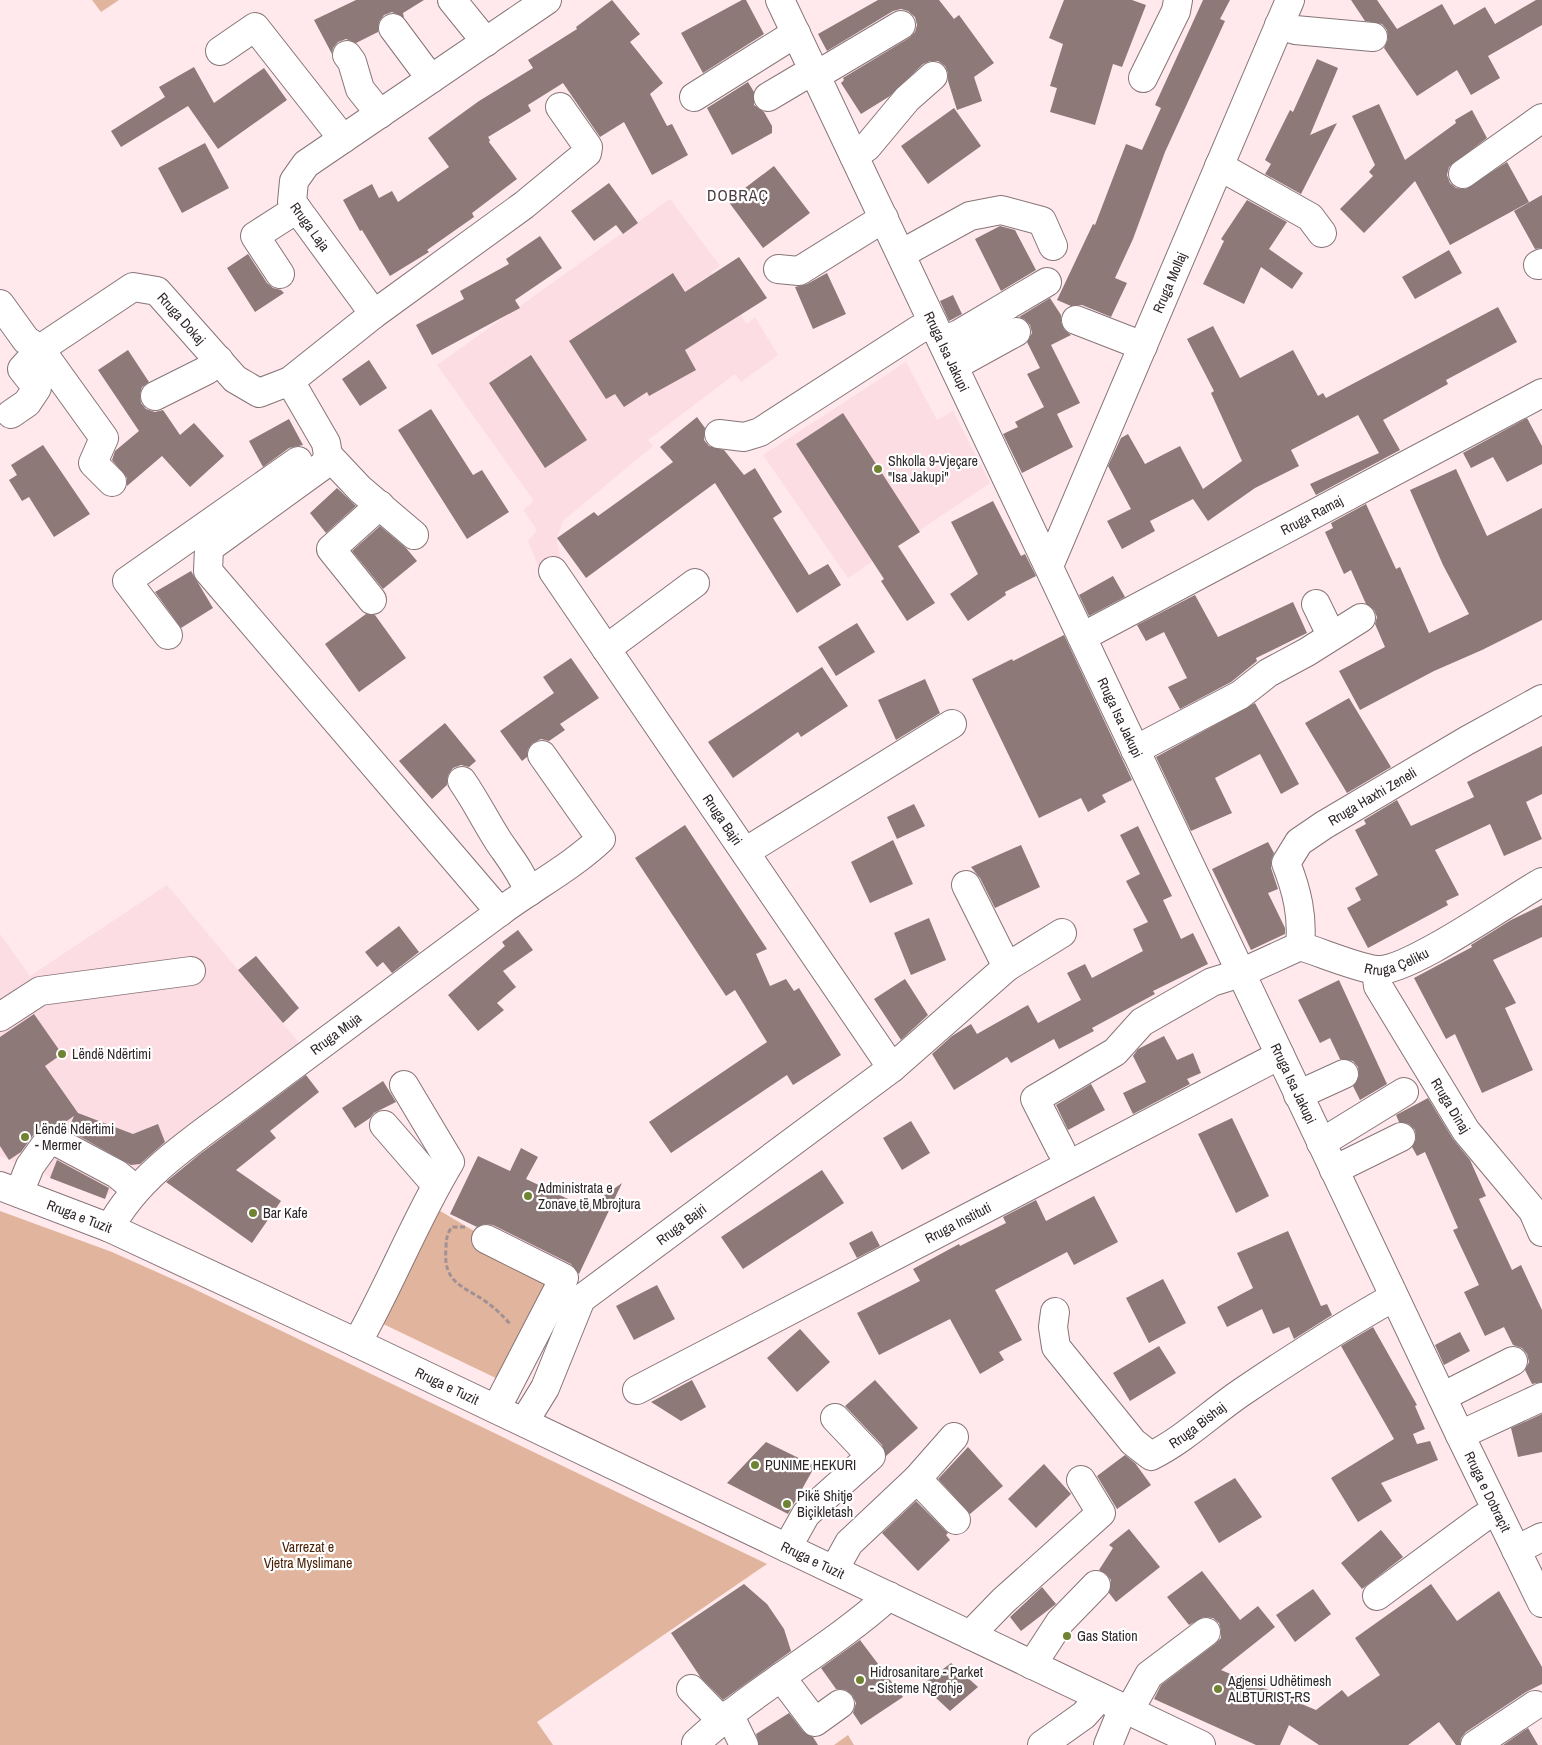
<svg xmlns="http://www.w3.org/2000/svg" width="1542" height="1745" font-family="'Archivo Narrow',sans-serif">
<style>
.built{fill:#fcdde4}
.green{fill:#e1b59d}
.building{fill:#8d7977}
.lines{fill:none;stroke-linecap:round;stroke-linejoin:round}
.minor-casing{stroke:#877478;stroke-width:30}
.major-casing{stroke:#877478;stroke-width:30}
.path{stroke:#a19194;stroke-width:3;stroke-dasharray:5 2.5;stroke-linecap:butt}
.minor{stroke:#fff;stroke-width:28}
.major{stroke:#fff;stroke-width:28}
.poi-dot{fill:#708333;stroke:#fff;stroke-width:2}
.labels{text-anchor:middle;stroke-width:4.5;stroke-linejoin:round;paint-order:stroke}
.street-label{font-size:14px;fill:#2f2729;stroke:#fff}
.poi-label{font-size:14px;fill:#2f2729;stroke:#fff;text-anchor:start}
.park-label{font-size:14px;fill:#481f04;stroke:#fff}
.quarter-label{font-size:16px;letter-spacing:1px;fill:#4b3a3e;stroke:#fff}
</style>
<rect width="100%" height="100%" fill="#ffe9ed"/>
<!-- built -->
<path class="built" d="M670,199L720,266L711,272L747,324L755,317L778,355L741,382L735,374L648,440L653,446L563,521L557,539L561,562L543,577L528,541L537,530L523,510L534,501L437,365Z
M906,362L937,420L953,411L990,483L848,578L763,455Z
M167,885L305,1050L140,1172H126L105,1199L0,1156V934L30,976Z"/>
<!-- green -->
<path class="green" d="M92,0H119L101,12Z
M432,1206L479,1234L473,1247L549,1282L500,1380L379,1322Z
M0,1211L112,1252L188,1286L767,1564L537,1722L553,1745H0Z
M848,1735L854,1745H834Z"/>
<!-- building -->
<path class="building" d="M356,0H424L403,13L404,18L392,12L384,15L379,22L378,32L356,43L346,39L338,42L333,48L332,54L314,20Z
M612,0L640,34L630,42L663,83L650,94L667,126L672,124L688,155L652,175L624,122L600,137L563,83L528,105L531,111L488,137L490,140L489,142L517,179L472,213L474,217L427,250L429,252L390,276L362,230L360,231L343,200L372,184L379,198L392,191L398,202L449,167L428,138L479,101L533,68L528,60L577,29L576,27Z
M742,0H746L764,34L703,73L681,33Z
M878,0H939L954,19L959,15L994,63L974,77L982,101L957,110L948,81V73L945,66L938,61H930L923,64L890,96L861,114L841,83L844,80L843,78L909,38L915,32L917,25L915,17L908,11L901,9L893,11L827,51L818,34Z
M1064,0H1132L1146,5L1122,67L1113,64L1095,125L1050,112L1057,88L1050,86L1063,44L1049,38Z
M1203,0H1230L1220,19L1225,21L1165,152L1133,239L1115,278L1127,283L1111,317L1082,305L1071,306L1057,300L1093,224L1095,225L1126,144L1142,150L1161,108L1155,105Z
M1351,0H1377L1397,29L1442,4L1454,25L1485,7L1495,24L1536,0H1542V25L1488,56L1500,78L1471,95L1457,70L1417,96L1384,48L1388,39L1387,30L1382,24L1365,21Z
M1317,59L1338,68L1310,135L1337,123L1301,194L1265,174L1271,164L1265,160L1290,110L1293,112Z
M194,67L214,103L264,68L287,100L218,149L188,106L121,147L111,131L165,97L159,87Z
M748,82L754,92V105L764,112L772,126V133L732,155L707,108Z
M1379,104L1405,160L1456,123L1455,120L1472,110L1487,138L1449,167L1447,175L1450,183L1456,188L1465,189L1507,162L1529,202L1450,245L1415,181L1364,233L1340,209L1373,176L1369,172L1375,165L1352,116Z
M954,108L981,146L928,184L901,146Z
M205,143L229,188L182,213L158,168Z
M774,166L810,213L763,248L728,201Z
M609,183L638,223L623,234L616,225L594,241L571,211Z
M1542,195V248L1535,249L1514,211Z
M1247,200L1287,222L1269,249L1303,273L1292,289L1261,267L1244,304L1203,284L1224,241L1221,239Z
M1000,226L1015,230L1036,270L1001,291L975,239Z
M540,236L562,268L515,300L520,308L432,355L416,325L464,299L460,291L509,264L506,259Z
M1449,250L1462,273L1415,299L1402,277Z
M248,254L267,283L273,288L281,290L284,293L255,312L227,268Z
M739,257L767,298L685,350L696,370L649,396L647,392L624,407L615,394L606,399L569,341L673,273L685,292Z
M827,273L846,314L813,329L795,287L807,284Z
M953,295L962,314L949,321L940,301Z
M1050,298L1061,315V322L1064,329L1071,335L1051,345L1080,403L1057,414L1073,447L1022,473L1003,434L1018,427L1015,422L1044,407L1027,374L1040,368L1027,342L1032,333L1030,325L1024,319L1019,317Z
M1498,307L1517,342L1446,380L1448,384L1383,420L1400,450L1316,495L1310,484L1379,453L1358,415L1291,450L1299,466L1255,488L1208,521L1193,499L1150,521L1155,531L1122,549L1107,521L1131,509L1108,466L1121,438L1128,434L1145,464L1180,446L1203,489L1242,461L1211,393L1214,391L1187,339L1213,326L1240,378L1293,350L1318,396L1323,393L1326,398Z
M128,350L149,382L142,387L140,395L141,403L146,409L155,412L163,410L180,435L194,423L224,456L190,487L162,456L127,486V478L112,460L115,451L139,431L98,370Z
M531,355L587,440L545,468L489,383Z
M369,360L387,388L360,406L342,379Z
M431,409L473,475L482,470L509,512L467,539L398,430Z
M843,413L920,532L898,546L935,603L907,621L881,581L884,579L796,444Z
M697,417L705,428L704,440L709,446L724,450L744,475L755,468L782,512L773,518L809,575L828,564L841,585L797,613L715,483L586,578L557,538L594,512L598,516L673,462L660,447Z
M1527,418L1542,446V464L1507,482L1493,457L1471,468L1463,453Z
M289,419L303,445L289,448L263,467L249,441Z
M43,445L90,514L54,537L29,497L22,501L9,480L17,475L11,465Z
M1456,469L1487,536L1542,508V620L1482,650L1434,671L1360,710L1339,671L1385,647L1375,624L1377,617L1374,610L1366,604L1351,570L1344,574L1325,532L1333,528L1331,523L1366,504L1396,569L1400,567L1429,633L1469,614L1443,565L1410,490Z
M337,488L356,506L326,533L310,513Z
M993,501L1021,556L1025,554L1036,576L1005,592L1006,595L968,621L950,594L978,574L951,522Z
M380,526L406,548L417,561L383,589L352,551Z
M191,571L213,608L181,628L155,592Z
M1113,576L1125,597L1089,616L1079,595Z
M1195,595L1218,637L1293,602L1307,633L1256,658L1257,661L1231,682L1180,709L1168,687L1187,678L1164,632L1146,641L1137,625Z
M366,614L375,615L406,658L359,692L325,644Z
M857,623L875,652L836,676L818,647Z
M1064,635L1132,780L1102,795L1106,802L1088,812L1081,798L1039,818L972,679L1012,659L1013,661Z
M571,658L599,698L560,724L565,730L549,741L541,739L533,743L528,749L527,757L522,761L500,731L554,693L543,677Z
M822,667L848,706L801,737L798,732L733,778L708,742Z
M925,679L940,713L896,740L878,700Z
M1349,698L1391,767L1347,793L1305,723Z
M1255,703L1299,784L1281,794L1260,754L1215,778L1232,813L1191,831L1156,757Z
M445,723L476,761L469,767L461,765L453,768L448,775L447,785L432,799L399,761Z
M1542,746V794L1526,802L1542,839L1504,856L1490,824L1435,850L1459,895L1446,901L1448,905L1368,948L1347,908L1361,900L1355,888L1378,875L1355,830L1366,824L1364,820L1397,800L1411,826L1474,797L1467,782Z
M914,804L925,826L897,839L887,817Z
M685,825L767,949L756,954L770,986L786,979L794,991L799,988L841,1055L793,1085L787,1075L671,1153L649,1122L767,1042L735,990L726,996L635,858Z
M1138,826L1172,896L1163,900L1181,939L1193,933L1208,964L1153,991L1155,994L1092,1028L1094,1031L1059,1049L1054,1039L1011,1063L1007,1057L954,1090L932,1054L952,1036L971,1024L977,1034L1028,1005L1038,1023L1081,1000L1067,973L1085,964L1092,978L1143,951L1133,929L1148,922L1126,881L1140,874L1120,835Z
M893,840L913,884L870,903L851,862Z
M1268,842L1274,853L1271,861V868L1278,889L1268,893L1285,928V934L1251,950L1212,869Z
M1021,845L1040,887L995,908L980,878L971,867Z
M1542,905V937L1493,960L1516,1003L1505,1008L1533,1070L1482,1093L1455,1034L1446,1039L1414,978L1472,947L1471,945L1511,920Z
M929,918L946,960L911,975L894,933Z
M399,926L419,952L392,973L383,962L377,967L365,952Z
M518,930L533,950L503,971L516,987L497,1003L504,1010L478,1031L448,995L505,946L502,942Z
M256,956L299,1008L283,1023L238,970Z
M905,979L928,1015L901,1040L874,999Z
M1339,980L1387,1084L1360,1100L1353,1086L1359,1076L1358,1067L1353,1061L1340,1059L1330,1038L1320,1043L1298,1000Z
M34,1014L62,1054L45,1066L78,1113L133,1134L158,1124L165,1142L140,1164L131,1165L68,1130L74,1116L58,1127L43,1129L34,1134L21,1152L9,1160L0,1146V1037Z
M1164,1036L1177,1060L1193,1053L1201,1073L1187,1079L1190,1084L1133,1114L1123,1093L1146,1082L1133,1056L1138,1049Z
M306,1075L319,1092L270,1131L276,1138L236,1170L281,1201L252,1243L166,1182L200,1154Z
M383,1081L396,1102L374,1113L370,1118L355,1128L342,1108Z
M1091,1084L1105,1110L1068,1130L1056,1105Z
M1428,1098L1453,1139L1470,1160L1486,1196L1479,1199L1512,1270L1521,1265L1542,1310V1382L1532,1384L1525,1370L1529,1362L1527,1354L1522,1348L1513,1345L1504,1327L1485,1336L1464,1292L1479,1285L1453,1230L1458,1228L1425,1152L1417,1156L1412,1147L1416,1139L1415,1130L1409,1124L1399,1122L1396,1115Z
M1232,1118L1269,1196L1236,1213L1198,1134Z
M911,1121L930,1153L902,1170L883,1138Z
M521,1148L538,1157L526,1179L587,1208L622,1183L579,1274L571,1264L493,1225L485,1224L477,1227L450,1214L478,1156L510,1171Z
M57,1160L109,1188L105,1199L50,1178Z
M822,1170L844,1203L743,1269L721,1237Z
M1094,1196L1118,1242L1074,1265L1067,1252L995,1290L1022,1340L999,1352L1004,1360L980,1374L950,1319L879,1355L857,1313L920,1281L913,1269L959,1244L960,1246L1006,1223L1003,1217L1036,1200L1046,1221Z
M872,1231L880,1246L857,1258L849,1243Z
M1288,1231L1321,1306L1327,1304L1332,1315L1294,1339L1289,1327L1273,1334L1262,1309L1227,1327L1217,1307L1253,1288L1237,1253Z
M1163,1279L1186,1323L1149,1343L1126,1298Z
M657,1285L675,1319L634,1340L616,1306Z
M1373,1327L1417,1405L1415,1406L1425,1429L1413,1434L1417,1444L1430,1441L1438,1460L1381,1483L1392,1501L1358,1522L1331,1478L1394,1439L1341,1346Z
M800,1329L830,1362L797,1392L767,1358Z
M1460,1332L1470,1351L1444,1365L1435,1345Z
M1159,1346L1176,1373L1130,1401L1113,1373Z
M692,1380L706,1407L681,1421L651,1402Z
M875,1380L918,1428L886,1456L882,1445L845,1406Z
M1542,1414V1452L1518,1457L1511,1428Z
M766,1442L815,1466L788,1514L727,1483Z
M968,1447L1003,1486L970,1514L938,1479Z
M1125,1455L1135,1463L1151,1485L1117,1509L1097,1476Z
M1044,1464L1071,1494L1036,1528L1008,1499Z
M1235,1478L1262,1517L1219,1543L1194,1502Z
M916,1501L948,1533L946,1535L950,1540L918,1571L882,1533Z
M1129,1529L1160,1567L1116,1602L1109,1593L1111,1580L1106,1574L1099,1570L1113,1548L1109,1545Z
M1381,1530L1403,1557L1362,1589L1341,1563Z
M1202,1571L1240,1620L1258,1606L1275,1627L1221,1670L1316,1710L1342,1690L1348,1697L1380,1675L1355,1638L1431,1584L1457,1621L1499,1591L1542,1667V1684L1526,1692L1466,1732L1461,1738L1460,1745H1456L1439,1722L1408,1745H1319L1289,1725L1280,1745H1256L1154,1699L1161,1685L1215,1644L1221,1638V1630L1219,1623L1213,1618L1204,1617L1189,1625L1167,1597Z
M744,1584L767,1604L784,1629L791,1651L723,1700L701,1678L671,1633Z
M1042,1587L1056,1604L1021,1631L1010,1617Z
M1313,1589L1331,1614L1295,1642L1276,1615Z
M860,1640L903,1697L861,1725L853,1713L856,1703L852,1695L846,1690L836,1689L821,1668Z
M951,1663L978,1687L950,1711L922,1685Z
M789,1713L803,1731L813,1737L818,1745H759L756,1734Z
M1528,1728L1538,1745H1503Z"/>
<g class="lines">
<defs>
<g id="minor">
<path d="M452,0L486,42"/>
<path id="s1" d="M547,0L306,164L294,181L292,202L374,314L524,205L587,153L588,147L560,107"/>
<path id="s2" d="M780,0L1460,1435L1542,1603"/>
<path d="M1279,25L1295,30L1373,37"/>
<path d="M393,28L431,79"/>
<path d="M220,51L255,27L343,139"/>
<path d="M347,55L352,62L360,89L380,114"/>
<path d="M1143,78L1176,11L1178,0"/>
<path d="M694,97L796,33"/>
<path d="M768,97L800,78L827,69L901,25"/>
<path d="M854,156L867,147L907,99L933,76"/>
<path d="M1219,166L1310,217L1322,233"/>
<path d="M1463,174L1542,118"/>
<path d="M901,254L970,216L1001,210L1042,221L1053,246"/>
<path d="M1538,265L1542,263"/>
<path d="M778,269L799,271L884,218"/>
<path d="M280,274L255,236L297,209"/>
<path id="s3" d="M0,304L26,340L40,349L133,287L157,291L235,379L259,393L290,381L374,314"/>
<path d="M1076,320L1143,346"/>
<path d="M942,341L959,334L1047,282"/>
<path d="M954,366L1016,332"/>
<path d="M290,381L326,443L328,455L325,464L209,548L208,571L500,912"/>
<path d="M155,396L207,370L219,360"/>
<path d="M11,414L27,403L37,388L22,369L40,349L104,438L93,463L112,482"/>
<path d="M719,434L744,437L760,432L918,330L933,323"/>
<path d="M328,455L360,489L414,535"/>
<path id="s4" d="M1049,566L1290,0"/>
<path id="s5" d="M553,571L892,1068"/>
<path d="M372,600L331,549L380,505"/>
<path d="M1316,604L1331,635"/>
<path d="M168,635L127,581L298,461"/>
<path id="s6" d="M1082,637L1542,393"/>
<path d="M606,649L695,583"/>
<path d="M1135,750L1240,695L1268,673L1307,652L1361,618"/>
<path d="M462,781C476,801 486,822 499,842C510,858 522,873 529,892"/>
<path d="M745,852L952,724"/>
<path d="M966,885L1007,967"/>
<path id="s7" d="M1300,946C1303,916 1297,891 1286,863L1299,842L1324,825L1466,741L1542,699"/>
<path id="s8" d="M1376,970L1378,986L1466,1131L1533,1211L1542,1232"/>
<path d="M0,1017L40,991L191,971"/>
<path d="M1298,1095L1344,1074"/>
<path d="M384,1125L436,1185"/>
<path d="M1321,1143L1404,1092"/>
<path id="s9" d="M1061,1150L1035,1099L1115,1052L1142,1022L1212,982L1241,973L1300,946C1320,952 1357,968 1377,970C1407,973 1510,900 1542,882"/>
<path d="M1334,1170L1401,1137"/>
<path d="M19,1193L30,1166L46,1144L57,1142L117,1174L135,1189"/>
<path id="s10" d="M110,1228C138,1174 199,1136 247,1100C330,1038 413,976 497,914C531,888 569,869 601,839L542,755"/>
<path d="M486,1239L564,1278L496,1409"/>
<path id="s11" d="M1055,1312L1053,1327L1056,1347L1133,1442L1151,1456C1185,1439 1211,1413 1242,1392C1291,1359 1342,1326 1394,1297"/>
<path d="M357,1343C391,1283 415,1220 450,1162L404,1085"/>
<path id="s12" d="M637,1390L1280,1055"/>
<path d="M1442,1397L1513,1361"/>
<path id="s13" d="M524,1422L545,1388L581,1299L892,1068L1007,967L1062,933"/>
<path d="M1460,1435L1542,1397"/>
<path d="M917,1479L954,1437"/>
<path d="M787,1548L806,1514L871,1456L835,1418"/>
<path d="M1516,1550L1542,1537"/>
<path d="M834,1570L849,1543L917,1479L956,1520"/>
<path d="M1377,1596L1480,1520L1496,1510"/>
<path d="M970,1635L1003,1601L1101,1513L1081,1480"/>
<path d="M1032,1665L1060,1622L1096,1585"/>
<path d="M781,1677L815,1722L840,1704"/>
<path d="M691,1689L721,1720"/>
<path d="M1129,1711L1149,1675L1206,1632"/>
<path d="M729,1714L744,1745"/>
<path d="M697,1745L696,1743C756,1688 829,1650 889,1596"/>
<path d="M1042,1745L1084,1715L1100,1697"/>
<path d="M1108,1745L1123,1708"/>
<path d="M1475,1745L1535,1705"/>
</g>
<g id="major">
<path id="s14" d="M0,1186L110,1228L357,1343L1201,1745"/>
</g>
</defs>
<!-- minor casing -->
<use href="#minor" class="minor-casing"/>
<!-- major casing -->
<use href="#major" class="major-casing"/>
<!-- path -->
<path class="path" d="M465,1227H452C447,1233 446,1240 446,1249C443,1282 461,1285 485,1301C495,1308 503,1316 511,1325"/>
<!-- minor -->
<use href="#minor" class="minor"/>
<!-- major -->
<use href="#major" class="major"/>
</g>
<!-- markers -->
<g class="poi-dot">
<circle cx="878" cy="469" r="5"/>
<circle cx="62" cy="1054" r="5"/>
<circle cx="25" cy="1137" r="5"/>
<circle cx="528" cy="1196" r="5"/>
<circle cx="253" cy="1213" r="5"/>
<circle cx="755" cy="1465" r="5"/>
<circle cx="787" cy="1504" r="5"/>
<circle cx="1067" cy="1636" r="5"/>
<circle cx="860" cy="1680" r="5"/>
<circle cx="1218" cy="1689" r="5"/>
</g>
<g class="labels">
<!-- street labels -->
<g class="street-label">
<text dy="5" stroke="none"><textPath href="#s1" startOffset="364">Rruga Laja</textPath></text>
<text dy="5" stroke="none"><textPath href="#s4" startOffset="308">Rruga Mollaj</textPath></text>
<text dy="5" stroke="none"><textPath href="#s3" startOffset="234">Rruga Dokaj</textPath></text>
<text dy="5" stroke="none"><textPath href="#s2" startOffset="389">Rruga Isa Jakupi</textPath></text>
<text dy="5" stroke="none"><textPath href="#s6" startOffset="260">Rruga Ramaj</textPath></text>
<text dy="5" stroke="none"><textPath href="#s2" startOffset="794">Rruga Isa Jakupi</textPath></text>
<text dy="5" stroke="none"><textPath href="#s7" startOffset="196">Rruga Haxhi Zeneli</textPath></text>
<text dy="5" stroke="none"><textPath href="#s5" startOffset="301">Rruga Bajri</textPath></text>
<text dy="5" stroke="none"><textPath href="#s9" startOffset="468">Rruga Çeliku</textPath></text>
<text dy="5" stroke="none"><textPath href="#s10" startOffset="300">Rruga Muja</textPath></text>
<text dy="5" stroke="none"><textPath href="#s2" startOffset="1199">Rruga Isa Jakupi</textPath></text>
<text dy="5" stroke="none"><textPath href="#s8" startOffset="156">Rruga Dinaj</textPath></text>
<text dy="5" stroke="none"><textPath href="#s14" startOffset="85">Rruga e Tuzit</textPath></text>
<text dy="5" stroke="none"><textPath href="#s12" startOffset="362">Rruga Instituti</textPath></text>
<text dy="5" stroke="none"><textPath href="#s13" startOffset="261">Rruga Bajri</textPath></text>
<text dy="5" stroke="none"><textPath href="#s14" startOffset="490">Rruga e Tuzit</textPath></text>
<text dy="5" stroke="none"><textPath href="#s11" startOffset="236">Rruga Bishaj</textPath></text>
<text dy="5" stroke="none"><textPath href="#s2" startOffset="1651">Rruga e Dobraçit</textPath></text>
<text dy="5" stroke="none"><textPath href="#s14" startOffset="895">Rruga e Tuzit</textPath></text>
</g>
<!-- poi labels -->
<g class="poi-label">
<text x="888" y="466">Shkolla 9-Vjeçare<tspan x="888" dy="16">"Isa Jakupi"</tspan></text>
<text x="72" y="1059">Lëndë Ndërtimi</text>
<text x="35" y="1134">Lëndë Ndërtimi<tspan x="35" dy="16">- Mermer</tspan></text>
<text x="538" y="1193">Administrata e<tspan x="538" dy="16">Zonave të Mbrojtura</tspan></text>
<text x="263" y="1218">Bar Kafe</text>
<text x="765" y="1470">PUNIME HEKURI</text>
<text x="797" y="1501">Pikë Shitje<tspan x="797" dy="16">Biçikletash</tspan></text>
<text x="1077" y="1641">Gas Station</text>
<text x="870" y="1677">Hidrosanitare - Parket<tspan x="870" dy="16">- Sisteme Ngrohje</tspan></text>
<text x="1228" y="1686">Agjensi Udhëtimesh<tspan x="1228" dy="16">ALBTURIST-RS</tspan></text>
</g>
<!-- park labels -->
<g class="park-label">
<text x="308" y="1552">Varrezat e<tspan x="308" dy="16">Vjetra Myslimane</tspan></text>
</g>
<!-- quarter labels -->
<g class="quarter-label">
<text x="738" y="201">DOBRAÇ</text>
</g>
</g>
</svg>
